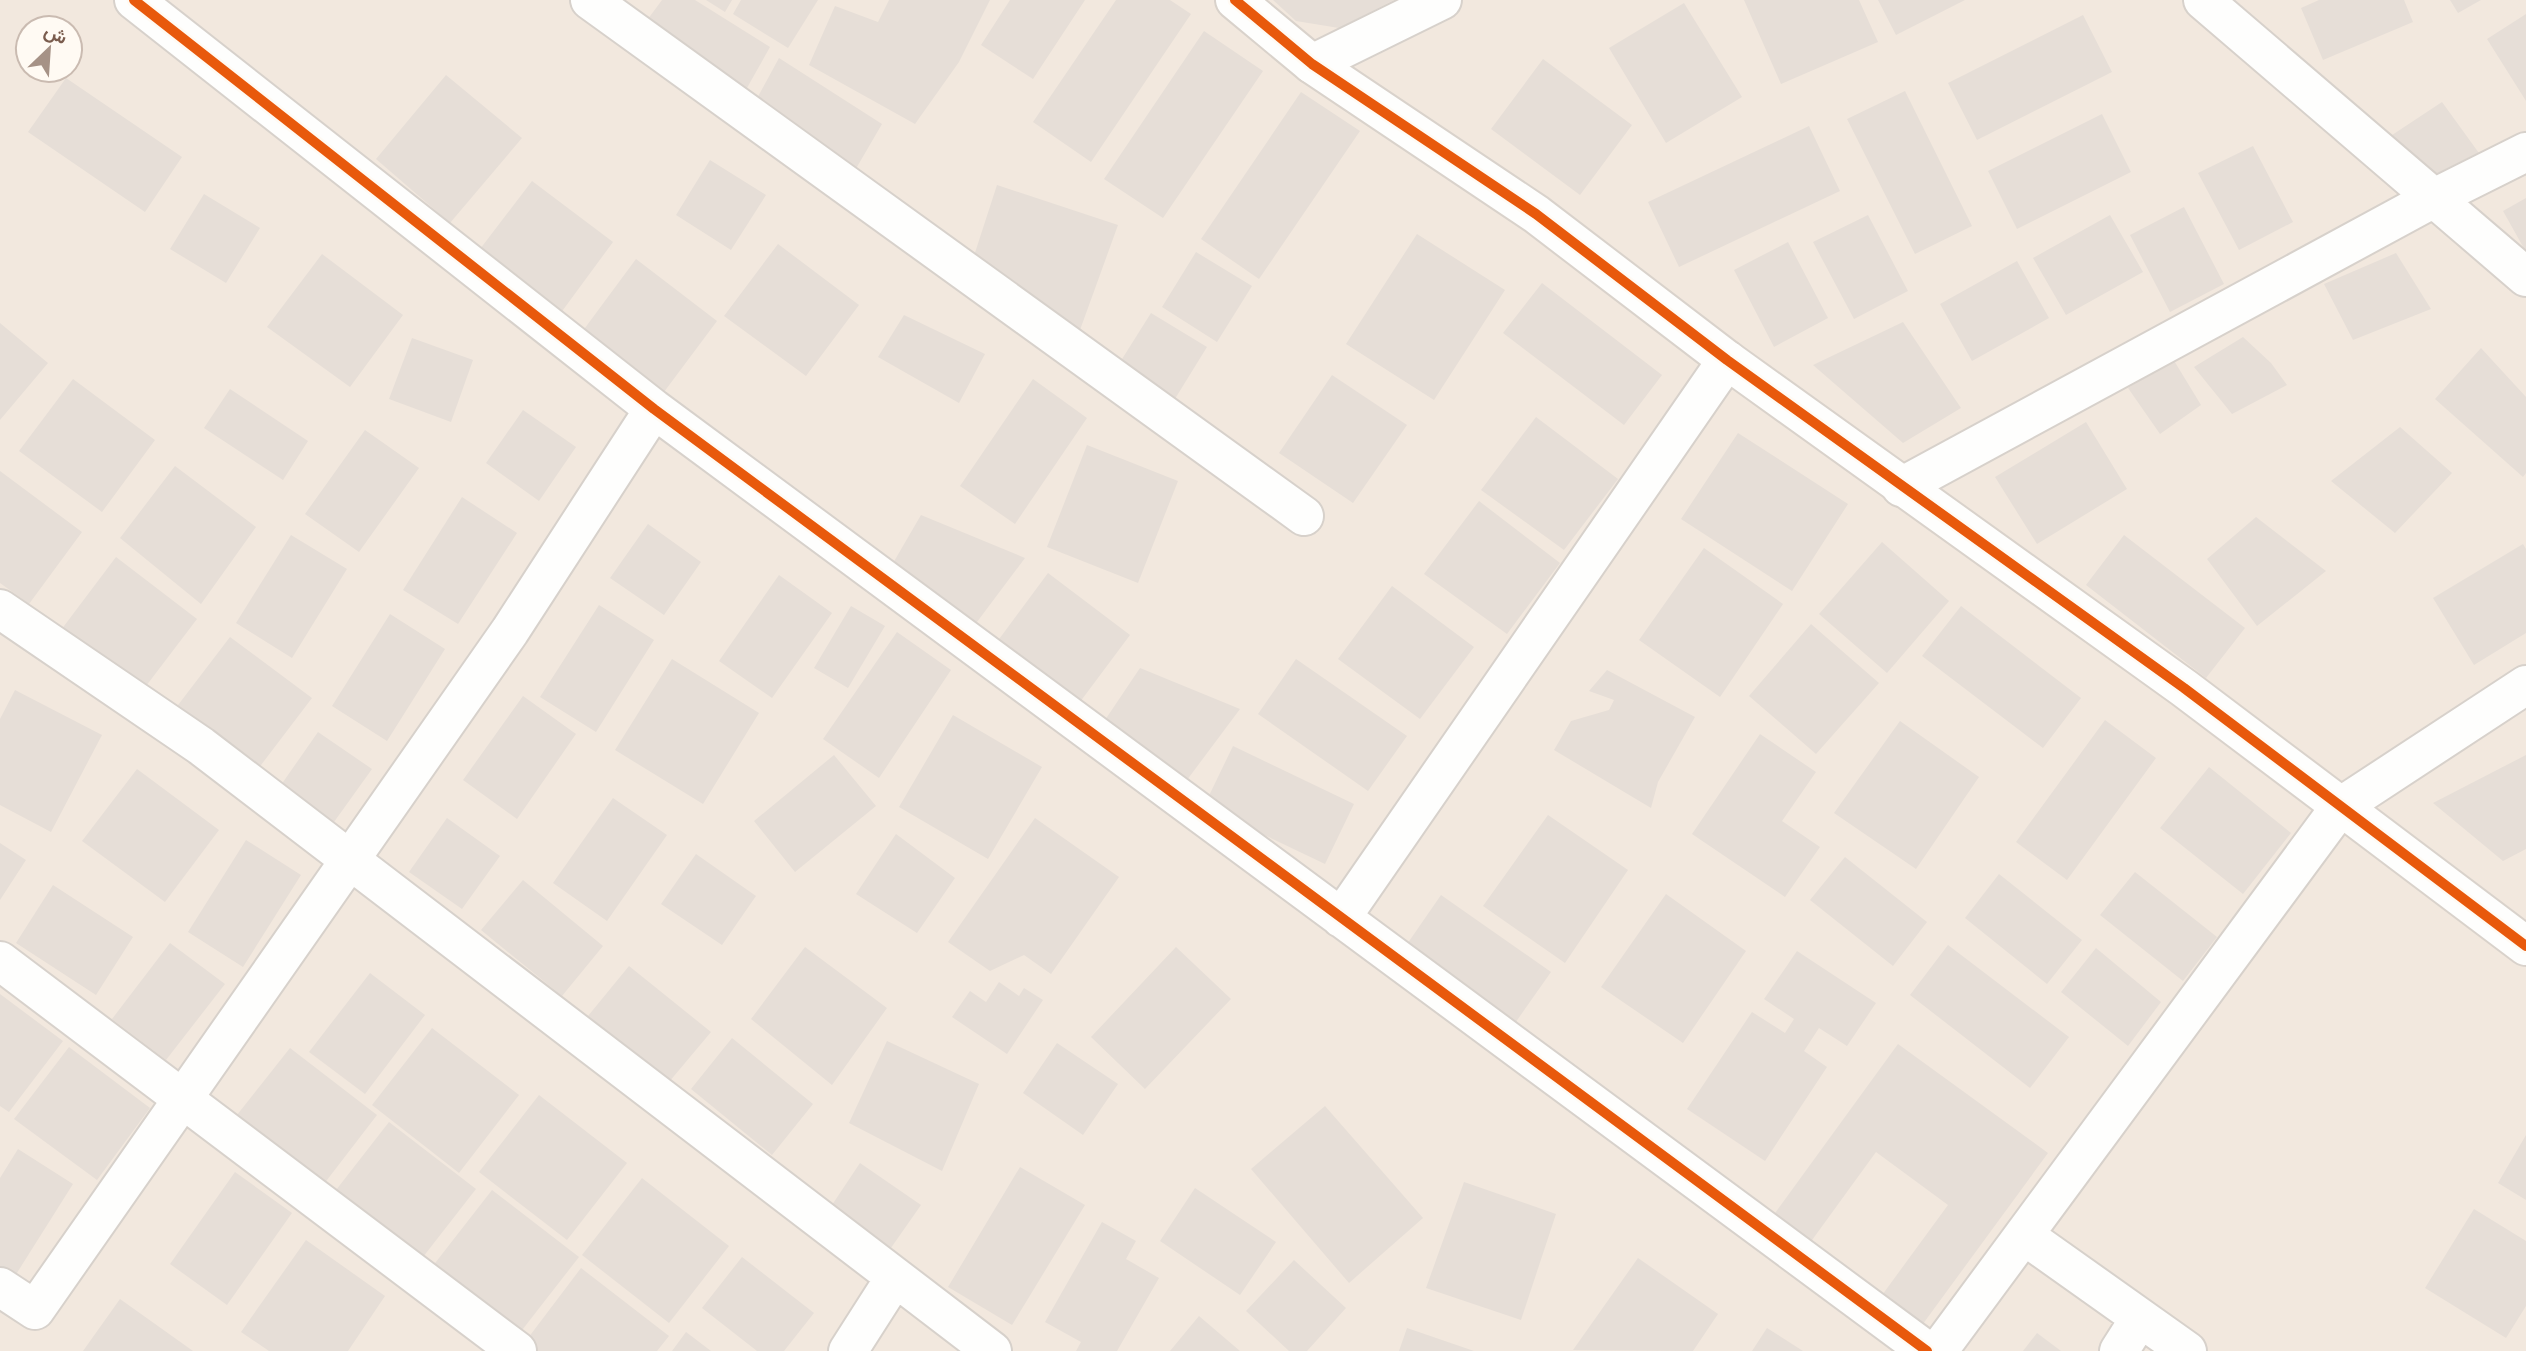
<svg xmlns="http://www.w3.org/2000/svg" width="2526" height="1351" font-family="'IBM Plex Sans',Vazirmatn,sans-serif">
<style>
.residential{fill:#f2e8de;fill-rule:evenodd}
.building{fill:#e6ded7}
.lines{fill:none;stroke-linecap:round;stroke-linejoin:round}
.street-casing{stroke:#d7d1cb;stroke-width:42}
.secondary-casing{stroke:#d9d2cb;stroke-width:42}
.street{stroke:#fefefd;stroke-width:38}
.secondary{stroke:#fefefd;stroke-width:38}
.cycleway-casing{stroke:#fffaf3;stroke-width:15}
.cycleway{stroke:#e8590c;stroke-width:10}
</style>
<rect width="100%" height="100%" fill="#f9f5f0"/>
<!-- residential -->
<path class="residential" d="M0,0H2526V1351H0ZM28,28H70V70H28Z"/>
<!-- building -->
<path class="building" d="M662,0H695L770,47L743,95L642,27Z
M706,0H732L725,12Z
M741,0H818L788,48L733,14Z
M889,0H990L959,62L915,124L809,65L835,6L878,22Z
M1010,0H1085L1033,79L981,45Z
M1116,0H1170L1191,14L1091,162L1033,122Z
M1273,0H1394L1339,28L1296,21Z
M1744,0H1859L1878,42L1781,84Z
M1878,0H1965L1896,35Z
M2319,0H2404L2413,22L2323,60L2301,8Z
M2450,0H2481L2458,13Z
M1684,3L1742,97L1666,143L1609,48Z
M2526,14V101L2487,39Z
M2083,15L2112,72L1977,140L1948,83Z
M1204,31L1263,71L1163,218L1104,179Z
M779,58L882,124L854,172L754,104Z
M1543,59L1632,125L1580,195L1491,129Z
M446,75L522,138L450,223L376,159Z
M66,78L182,157L145,212L28,132Z
M1905,91L1972,226L1915,254L1847,119Z
M1301,92L1360,131L1259,279L1201,239Z
M2442,102L2484,160L2436,187L2380,143Z
M2102,114L2131,172L2017,229L1988,171Z
M1809,126L1840,191L1679,267L1648,202Z
M2253,146L2293,222L2239,250L2198,173Z
M710,160L766,195L731,250L676,215Z
M532,181L613,242L560,314L477,253Z
M997,185L1118,225L1076,341L971,265Z
M204,194L260,228L226,283L170,249Z
M2526,198V252L2503,211Z
M2184,207L2224,284L2170,312L2130,235Z
M1868,215L1908,291L1854,319L1813,242Z
M2110,215L2143,272L2066,315L2033,258Z
M1417,234L1505,290L1434,400L1346,344Z
M1788,242L1828,318L1774,347L1734,270Z
M778,244L859,305L806,376L724,316Z
M1196,252L1252,286L1217,342L1162,307Z
M2396,253L2431,309L2353,340L2324,284Z
M322,254L403,315L350,387L267,327Z
M636,259L717,321L664,392L582,332Z
M2017,261L2049,318L1972,361L1940,304Z
M1542,283L1662,375L1624,425L1503,333Z
M1151,313L1207,347L1173,402L1117,367Z
M904,315L985,354L959,403L878,357Z
M1903,322L1961,408L1903,443L1813,365Z
M0,323L48,363L0,420Z
M2243,337L2271,363L2287,385L2232,414L2194,367Z
M412,338L473,360L451,422L389,399Z
M2481,348L2526,397V473L2523,477L2435,399Z
M2173,359L2201,405L2160,434L2128,388Z
M1332,375L1407,425L1353,503L1279,453Z
M73,379L155,440L102,512L19,451Z
M1033,379L1087,418L1015,524L960,486Z
M230,389L308,441L283,480L204,428Z
M523,410L576,447L539,501L486,463Z
M1536,417L1618,479L1564,550L1481,490Z
M2086,422L2127,489L2037,544L1995,477Z
M2400,427L2452,473L2395,533L2331,481Z
M365,430L419,468L359,552L305,514Z
M1738,433L1848,504L1792,591L1681,519Z
M1087,445L1178,481L1138,583L1047,547Z
M175,466L256,527L201,604L120,538Z
M0,471L82,532L29,604L0,583Z
M462,497L517,533L458,624L403,590Z
M1479,501L1560,563L1507,634L1424,574Z
M921,515L1025,558L971,630L889,570Z
M2256,517L2326,571L2257,626L2207,559Z
M648,524L701,562L664,615L610,578Z
M291,535L347,569L292,658L236,623Z
M2124,535L2245,628L2206,678L2086,585Z
M1882,542L1949,601L1887,673L1819,614Z
M2523,544L2526,549V633L2474,665L2433,598Z
M1704,548L1783,604L1720,697L1639,640Z
M116,557L197,619L143,690L61,630Z
M1048,573L1130,635L1077,706L994,646Z
M779,575L832,613L772,698L719,661Z
M1392,586L1474,647L1420,719L1338,659Z
M599,605L654,640L596,732L540,697Z
M851,606L885,626L848,688L814,668Z
M1961,606L2081,698L2043,748L1922,656Z
M390,614L445,649L387,741L332,706Z
M1811,624L1879,683L1816,754L1749,696Z
M897,632L951,670L879,778L823,739Z
M230,637L312,698L258,769L175,709Z
M672,659L759,713L703,804L615,750Z
M1296,659L1407,736L1368,791L1258,714Z
M1140,668L1240,709L1187,780L1105,720Z
M1607,670L1695,717L1658,782L1651,808L1554,750L1571,721L1609,710L1614,700L1589,691Z
M15,690L102,735L51,832L0,805V719Z
M523,696L576,734L517,819L463,780Z
M953,715L1042,767L988,859L899,807Z
M2105,720L2156,758L2067,880L2016,842Z
M1900,721L1979,777L1916,869L1834,813Z
M318,732L372,769L334,822L281,785Z
M1760,734L1816,772L1782,821L1820,847L1785,897L1692,834Z
M1233,746L1354,804L1325,864L1204,806Z
M834,755L876,806L795,872L754,821Z
M2526,755V849L2503,861L2433,803Z
M2209,767L2291,833L2243,894L2160,828Z
M137,769L219,830L165,902L82,841Z
M613,798L667,835L607,921L553,883Z
M1548,815L1628,870L1565,963L1483,906Z
M447,818L500,856L462,909L409,872Z
M1035,818L1119,877L1051,974L1024,955L990,971L948,942Z
M896,834L955,878L917,933L856,894Z
M246,840L301,875L243,967L188,932Z
M0,843L26,860L0,900Z
M696,854L756,896L722,945L661,904Z
M1845,857L1927,922L1893,966L1810,900Z
M2135,872L2217,937L2183,981L2100,915Z
M1999,874L2082,940L2047,984L1965,918Z
M523,880L603,946L562,996L481,930Z
M53,885L133,937L96,995L16,943Z
M1666,894L1746,951L1683,1043L1601,987Z
M1441,895L1551,972L1513,1026L1403,950Z
M170,943L225,984L166,1060L112,1019Z
M1948,945L2069,1037L2030,1088L1910,995Z
M805,947L887,1008L832,1085L751,1019Z
M1176,947L1231,999L1145,1089L1091,1037Z
M2096,948L2161,1002L2128,1046L2061,992Z
M1797,951L1876,1003L1847,1046L1819,1028L1804,1051L1827,1067L1765,1161L1687,1109L1752,1012L1785,1033L1794,1019L1764,999Z
M629,966L711,1032L669,1082L588,1016Z
M370,973L425,1015L365,1094L309,1052Z
M999,982L1019,996L1024,988L1043,1000L1007,1054L952,1017L970,991L986,1002Z
M0,994L63,1041L9,1112L0,1106Z
M432,1028L519,1095L459,1173L372,1105Z
M732,1038L813,1104L772,1155L691,1089Z
M887,1041L979,1084L942,1171L849,1123Z
M1057,1043L1118,1084L1083,1135L1023,1093Z
M1898,1044L2048,1153L1917,1332L1877,1302L1948,1205L1876,1152L1807,1247L1770,1220Z
M69,1047L150,1108L97,1180L14,1119Z
M290,1048L377,1115L317,1193L229,1125Z
M539,1095L627,1163L567,1240L479,1172Z
M1325,1106L1423,1218L1349,1283L1251,1169Z
M389,1122L476,1189L416,1266L329,1199Z
M2526,1135V1200L2498,1183Z
M18,1149L73,1184L15,1276L0,1267V1178Z
M860,1163L921,1205L886,1255L826,1214Z
M1020,1167L1085,1205L1012,1325L948,1287Z
M235,1172L292,1213L227,1305L170,1264Z
M642,1178L729,1246L669,1323L582,1255Z
M1464,1182L1556,1214L1521,1320L1426,1288Z
M1195,1188L1276,1242L1240,1295L1160,1241Z
M492,1190L579,1257L519,1334L432,1267Z
M2474,1209L2526,1241V1306L2506,1338L2425,1288Z
M1102,1222L1136,1241L1126,1259L1159,1278L1117,1351H1076L1081,1342L1045,1322Z
M306,1240L385,1296L348,1351H269L241,1332Z
M742,1257L814,1313L784,1351H757L702,1308Z
M1638,1258L1718,1314L1693,1351L1573,1350Z
M1294,1260L1346,1308L1307,1351H1289L1246,1311Z
M581,1268L669,1336L657,1351H529L522,1346Z
M120,1299L193,1351H83Z
M1199,1316L1240,1351H1170Z
M1407,1328L1474,1351H1399Z
M1767,1328L1803,1351H1752Z
M686,1332L711,1351H672Z
M2037,1333L2061,1351H2023Z"/>
<g class="lines">
<defs>
<path id="street" d="M134,0L654,409L1927,1351
M590,0L1304,516
M2203,0L2526,277
M1312,64L1442,0
M1901,487L2434,198L2526,152
M0,609L201,746L992,1351
M1341,918L1727,360
M0,961L517,1351
M2025,1236L2187,1351
M0,1287L35,1310L510,631L654,409
M848,1351L894,1279
M1938,1351L2340,807L2526,685
M2119,1351L2140,1318"/>
<path id="secondary" d="M1235,0L1312,64L1536,214L1727,360L2184,688L2526,946"/>
</defs>
<!-- street casing -->
<use href="#street" class="street-casing"/>
<!-- secondary casing -->
<use href="#secondary" class="secondary-casing"/>
<!-- street -->
<use href="#street" class="street"/>
<!-- secondary -->
<use href="#secondary" class="secondary"/>
<defs>
<path id="cycleway" d="M134,0L654,409L1927,1351
M1235,0L1312,64L1536,214L1727,360L2184,688L2526,946"/>
</defs>
<!-- cycleway casing -->
<use href="#cycleway" class="cycleway-casing"/>
<!-- cycleway -->
<use href="#cycleway" class="cycleway"/>
</g>
<!-- north arrow -->
<g transform="translate(49 49) rotate(25)"><circle r="33" fill="#fffaf3" stroke="#cabbb1" stroke-width="2"/>
<path d="M0-5L12 26L0 18L-12 26Z" fill="#a69286"/>
<text y="-10" font-size="19" font-weight="bold" text-anchor="middle" fill="#7a5c4d">ش</text>
</g>
</svg>
